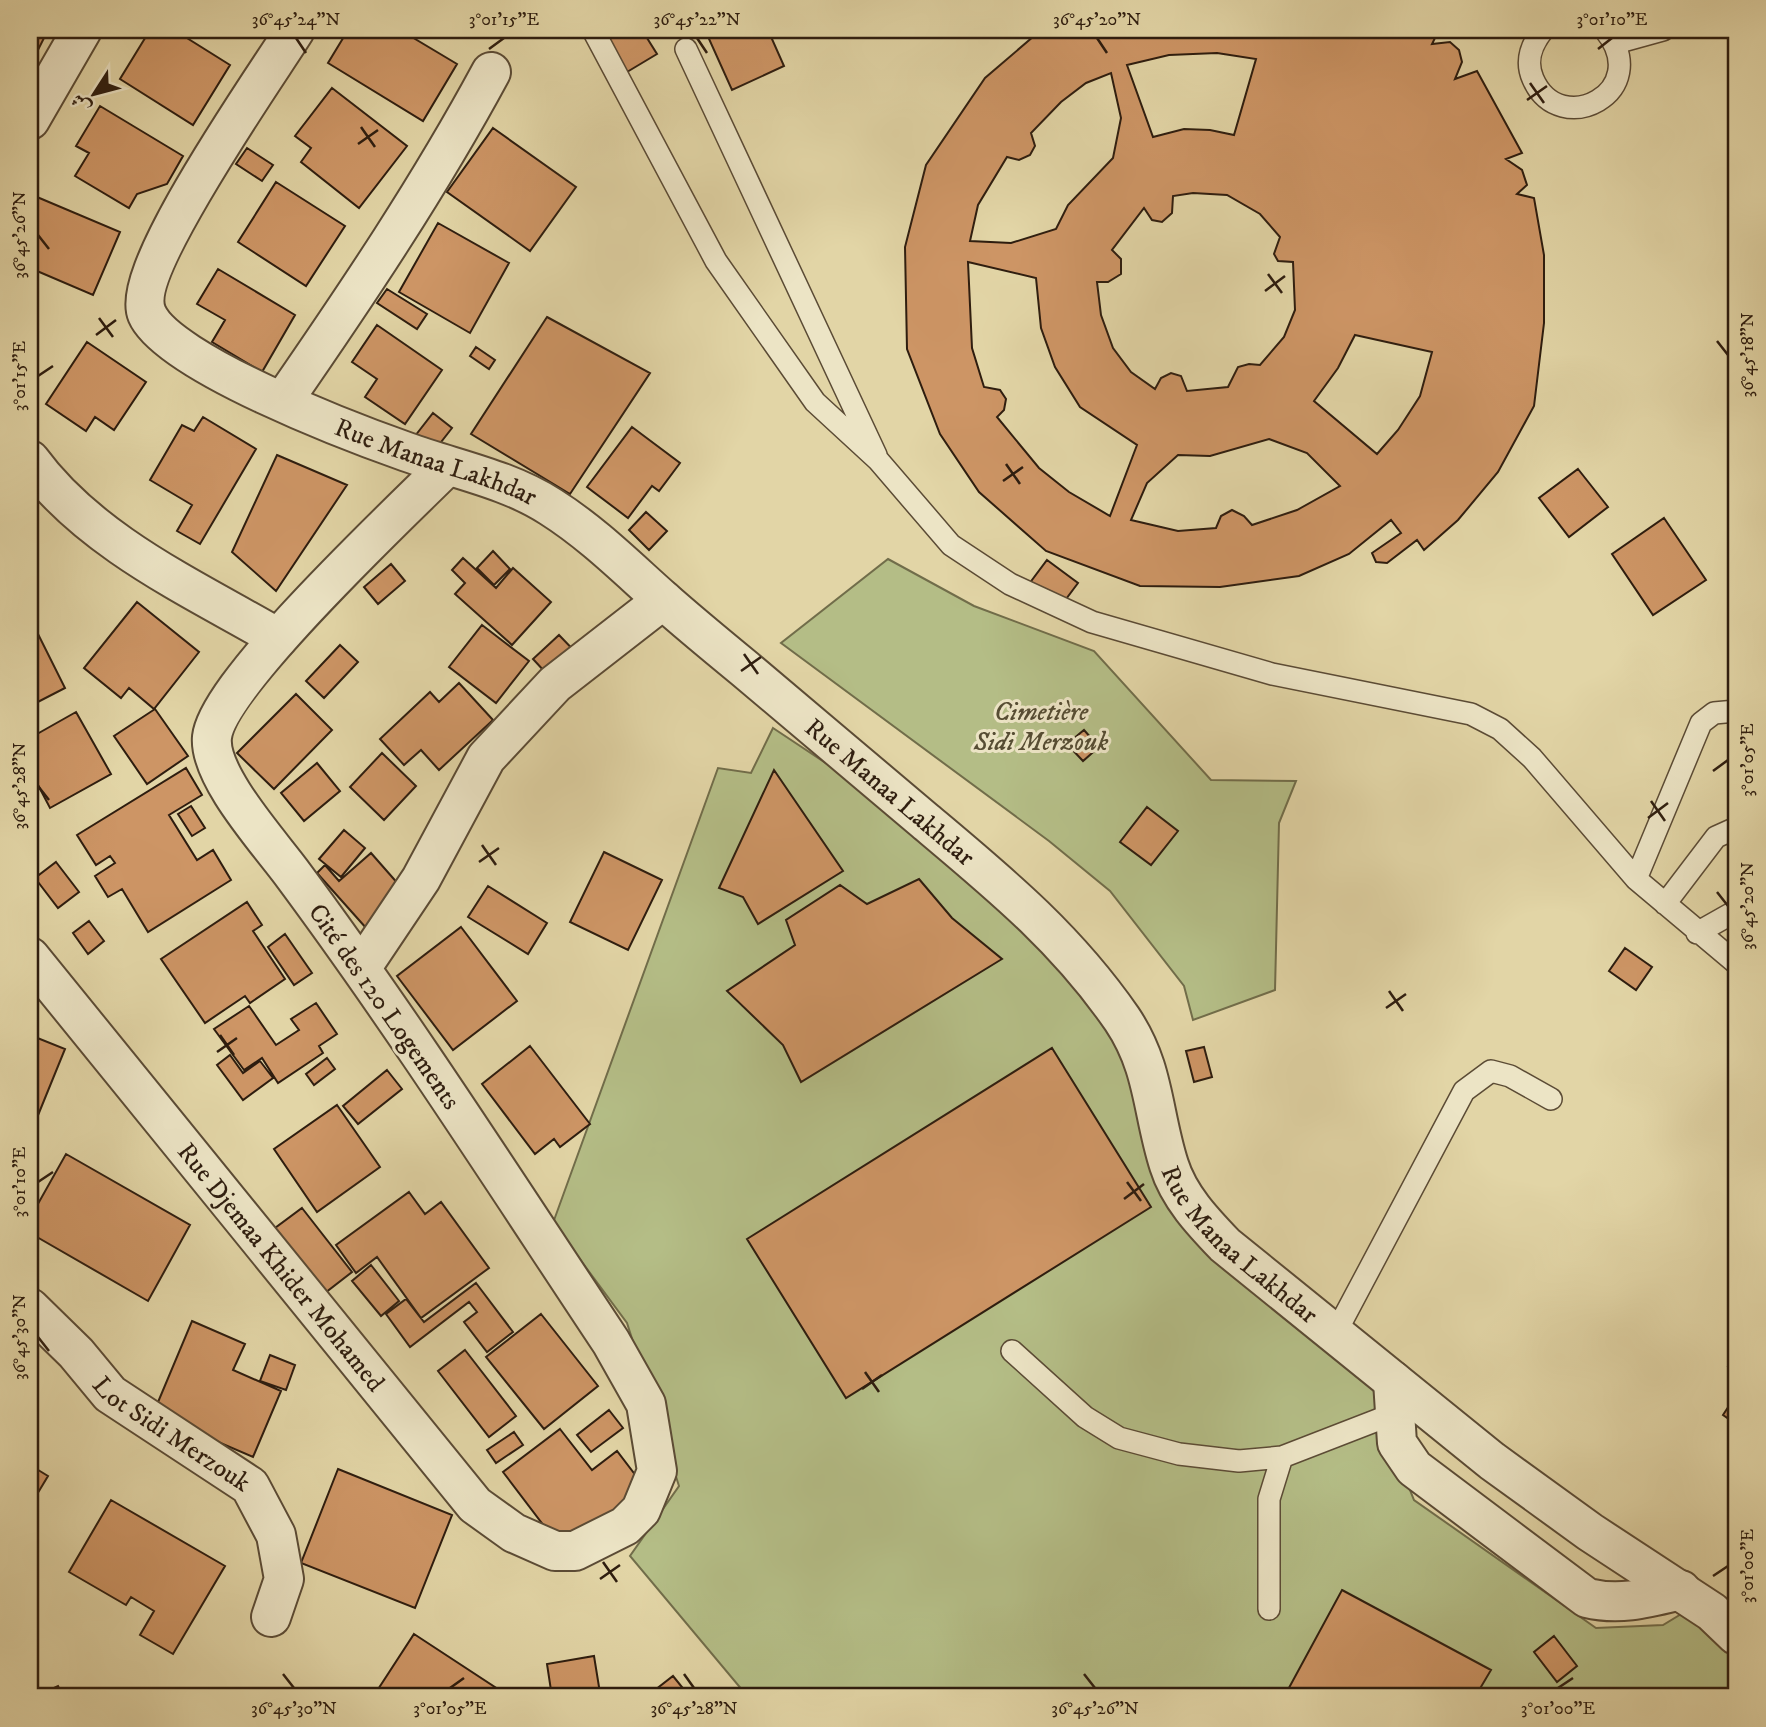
<svg xmlns="http://www.w3.org/2000/svg" width="1766" height="1727" font-family="'IM FELL DW Pica',Amiri,serif">
<style>
.green{fill:#b4bd86;stroke:#716d4a;stroke-width:2}
.building{fill:#cd9565;stroke:#2e1d0f;stroke-width:2;fill-rule:evenodd}
.lines{fill:none;stroke-linecap:round;stroke-linejoin:round}
.lane-casing{stroke:#5b4b35;stroke-width:24}
.street-casing{stroke:#5b4b35;stroke-width:42}
.lane{stroke:#ece4c5;stroke-width:21}
.street{stroke:#ece4c5;stroke-width:38}
.ticks{fill:none;stroke:#2e1d0f;stroke-width:2.5}
.labels{text-anchor:middle;stroke-width:6;stroke-linejoin:round;paint-order:stroke}
.street-label{font-size:26px;fill:#2e1d0f;stroke:#ece4c5}
.park-label{font-size:26px;font-style:italic;fill:#564d33;stroke:#ece4c5}
.neatline{fill:none;stroke:#2e1d0f;stroke-width:2.5}
.ticks-label{font-size:18px;text-anchor:middle;fill:#2e1d0f}
</style>
<rect width="100%" height="100%" fill="#e2d5a6"/>
<filter id="stains"><feTurbulence type="fractalNoise" baseFrequency=".00286" numOctaves="4"/><feColorMatrix values="0 0 0 0 .2 0 0 0 0 .09 0 0 0 0 .02 0 0 0 .5 -.17"/></filter>
<radialGradient id="worn" r=".72"><stop offset=".6" stop-color="#630" stop-opacity="0"/><stop offset="1" stop-color="#630" stop-opacity=".3"/></radialGradient>
<!-- green -->
<path class="green" d="M888,559L974,606L1094,651L1211,780L1296,781L1279,823L1275,990L1193,1020L1184,986L1110,891L1049,841L781,643Z
M773,728L1002,880L1125,1014L1180,1179L1367,1361L1396,1455L1414,1500L1596,1628L1663,1625L1701,1602L1736,1649V1697H748L630,1556L679,1486L627,1323L553,1223L718,768L751,773Z"/>
<!-- building -->
<path class="building" d="M30,30H48L38,50L30,46Z
M150,30H174L230,65L193,125L120,79Z
M348,30H400L457,64L423,121L328,63Z
M601,30H642L657,54L627,72Z
M705,30H768L784,66L732,90Z
M1041,30H1436L1438,32L1432,44L1450,42L1459,50L1462,62L1455,79L1477,71L1522,153L1506,159L1522,170L1527,185L1517,194L1534,198L1544,255V323L1534,406L1498,472L1458,520L1424,550L1417,540L1387,563L1376,562L1372,553L1401,533L1391,520L1349,554L1299,576L1220,587L1140,586L1046,551L979,492L940,434L907,349L905,247L926,165L985,78ZM1217,53L1256,59L1234,135L1210,130L1184,129L1153,137L1127,65L1169,55ZM1111,73L1121,118L1113,158L1068,205L1056,229L1011,243L970,241L978,205L1007,157L1019,160L1030,155L1035,146L1031,133L1061,102L1086,83ZM1193,193L1227,195L1260,214L1280,237L1274,254L1278,261L1293,262L1295,310L1284,337L1260,365L1249,364L1238,367L1228,387L1187,391L1181,376L1171,373L1161,378L1155,389L1131,372L1113,348L1101,315L1097,282H1108L1121,274V259L1112,250L1144,208L1152,220L1162,222L1172,213L1173,196ZM968,262L1036,278L1041,328L1055,367L1080,407L1137,445L1110,516L1069,492L1039,468L997,417L1004,410L1006,399L1000,390L984,387L972,348ZM1355,335L1432,352L1420,396L1398,430L1377,454L1314,401L1338,368ZM1269,439L1307,453L1340,486L1297,510L1252,525L1244,516L1232,510L1221,516L1216,528L1178,531L1131,520L1147,483L1178,455L1210,456Z
M332,88L407,146L359,208L301,162L311,148L295,136Z
M100,106L183,156L167,184L137,194L129,208L75,176L89,153L76,146Z
M493,128L576,187L530,251L447,192Z
M247,148L273,165L262,181L236,164Z
M276,182L345,226L306,286L238,242Z
M37,197L120,232L93,295L30,268V214Z
M438,223L509,263L470,333L399,292Z
M218,269L295,315L262,372L212,342L225,320L197,304Z
M387,289L427,314L417,329L377,303Z
M547,317L650,373L570,494L471,434Z
M377,325L442,370L405,424L365,397L377,379L352,362Z
M87,342L146,382L114,430L95,417L86,431L46,404Z
M476,347L495,360L489,369L470,356Z
M433,413L452,428L434,451L415,436Z
M203,417L256,449L200,544L177,531L192,505L150,480L182,425L194,431Z
M632,427L680,463L659,491L652,486L628,518L587,487Z
M277,455L347,485L276,591L232,552Z
M1578,469L1608,507L1569,537L1539,498Z
M646,512L667,531L649,550L629,530Z
M1664,518L1706,580L1653,615L1612,554Z
M493,551L510,569L494,585L477,568Z
M463,558L496,588L513,568L551,602L512,645L455,594L465,583L452,570Z
M1047,560L1078,583L1060,607L1029,584Z
M391,564L405,581L378,604L364,587Z
M137,602L199,652L154,709L129,688L121,698L84,668Z
M30,618L65,688L30,706Z
M482,625L529,661L496,703L449,667Z
M559,635L584,661L558,686L533,659Z
M340,645L358,662L324,698L306,681Z
M459,683L493,720L439,770L421,750L404,765L380,739L430,692L439,702Z
M296,694L332,730L274,789L237,753Z
M155,709L188,756L147,784L114,736Z
M76,712L111,774L50,808L38,785L30,790V738Z
M1084,730L1099,747L1083,761L1067,744Z
M382,753L416,786L384,820L350,787Z
M317,763L340,791L304,821L281,793Z
M186,768L202,795L169,815L197,860L213,850L231,880L148,932L122,889L108,897L95,876L115,863L110,856L96,865L77,835Z
M774,770L843,871L758,924L743,897L719,888Z
M191,806L205,828L192,836L178,814Z
M1147,807L1178,831L1151,865L1120,842Z
M344,830L365,848L341,877L319,859Z
M604,852L662,880L628,950L570,922Z
M371,853L407,894L367,929L317,873L325,865L339,881Z
M56,862L79,892L58,908L35,878Z
M919,879L952,918L1002,959L801,1082L783,1045L727,991L795,945L786,920L840,885L867,904Z
M488,886L547,923L528,954L468,917Z
M247,902L262,925L253,931L285,979L250,1003L245,996L205,1023L161,959Z
M89,921L104,941L88,954L73,933Z
M461,927L517,1001L453,1050L397,976Z
M285,934L312,973L294,985L268,947Z
M1625,948L1652,967L1636,990L1609,971Z
M316,1003L337,1034L319,1046L323,1053L278,1083L262,1058L244,1070L214,1029L249,1006L276,1045L299,1030L291,1019Z
M30,1035L65,1049L32,1130L30,1129Z
M530,1046L590,1124L560,1147L554,1139L535,1154L482,1084Z
M1204,1047L1212,1077L1194,1082L1186,1051Z
M1052,1048L1151,1207L846,1398L747,1239Z
M230,1055L243,1073L260,1061L273,1078L243,1100L217,1065Z
M327,1058L335,1069L314,1085L306,1074Z
M387,1070L402,1089L358,1124L343,1106Z
M337,1105L380,1167L317,1212L274,1149Z
M66,1154L190,1225L148,1301L30,1233V1218Z
M409,1192L425,1214L441,1202L489,1268L421,1318L377,1257L356,1273L336,1245Z
M302,1208L352,1272L321,1296L271,1231Z
M371,1265L399,1301L381,1316L352,1281Z
M476,1283L513,1332L487,1352L464,1322L477,1312L469,1302L410,1347L386,1314L406,1299L424,1322Z
M541,1314L598,1386L544,1429L486,1357Z
M192,1321L245,1344L233,1370L281,1391L253,1457L153,1414Z
M465,1350L516,1416L489,1437L438,1371Z
M1736,1354V1372L1728,1366Z
M270,1355L295,1365L286,1390L260,1381Z
M1736,1395V1424L1723,1415Z
M609,1410L623,1428L591,1452L577,1435Z
M560,1429L592,1470L617,1451L646,1489L563,1551L503,1472Z
M514,1432L523,1445L496,1463L487,1450Z
M30,1465L48,1476L30,1506Z
M338,1469L452,1515L415,1608L301,1563Z
M111,1500L225,1566L173,1654L140,1635L154,1611L131,1597L126,1605L69,1572Z
M1342,1590L1491,1670L1475,1697H1284Z
M414,1634L510,1697H373Z
M1554,1636L1577,1666L1557,1682L1534,1652Z
M594,1656L600,1693L552,1697L547,1664Z
M673,1676L690,1697H646Z
M58,1686L63,1697H30V1688L34,1697Z"/>
<g class="lines">
<defs>
<path id="lane" d="M593,30L716,261L815,402L878,460L951,545L1010,584L1092,622L1272,674L1471,714L1500,729L1532,758L1636,879L1736,963
M1543,30C1531,45 1525,61 1533,79C1560,141 1655,91 1605,30
M1616,43L1663,30
M686,49L876,455
M1636,879L1701,723L1714,713L1736,711
M1665,904L1716,837L1736,828
M1697,933L1736,911
M1335,1334L1464,1091L1491,1071L1510,1076L1551,1099
M1012,1351L1085,1417L1119,1438L1179,1454L1239,1461L1282,1457L1393,1414
M1269,1609V1499L1282,1457"/>
<g id="street">
<path id="s1" d="M295,30C267,75 128,271 147,314C168,363 353,433 407,452C454,469 508,479 551,507C592,533 626,567 662,599C689,623 717,646 745,669C805,720 865,770 925,821C1000,884 1066,938 1122,1019C1155,1068 1152,1112 1169,1165C1179,1197 1203,1222 1225,1245L1492,1461L1590,1532L1712,1612L1736,1635"/>
<path d="M30,120L82,30"/>
<path d="M283,401C357,294 429,187 491,72"/>
<path d="M30,460C90,542 192,588 278,638"/>
<path id="s2" d="M30,957L475,1505L514,1533L555,1551H575L625,1526L641,1510L657,1471L646,1404L611,1342C506,1184 404,1024 291,872C268,841 208,775 212,737C218,683 402,511 447,466"/>
<path d="M362,967L421,879L486,758L555,684L663,600"/>
<path id="s3" d="M30,1308L76,1353L110,1394L250,1486L276,1535L284,1579L271,1617"/>
<path d="M1393,1381L1397,1443L1414,1468L1587,1598C1620,1606 1648,1598 1681,1590"/>
</g>
</defs>
<!-- lane casing -->
<use href="#lane" class="lane-casing"/>
<!-- street casing -->
<use href="#street" class="street-casing"/>
<!-- lane -->
<use href="#lane" class="lane"/>
<!-- street -->
<use href="#street" class="street"/>
</g>
<!-- ticks -->
<path class="ticks" d="M296,38L306,53M697,38L707,53M1097,38L1107,53M489,49L504,38M1598,49L1612,38M1530,83L1544,103M1527,100L1547,86M361,127L375,147M358,144L378,130M38,235L49,249M1268,274L1282,293M1265,291L1285,276M99,318L113,337M96,335L116,320M1717,341L1728,355M38,376L53,366M1006,464L1020,484M1003,481L1023,467M744,654L758,674M741,671L761,657M1713,771L1728,760M38,786L49,800M1651,801L1665,821M1648,818L1668,803M482,845L496,865M479,862L499,848M1717,892L1728,906M1389,991L1403,1011M1386,1008L1406,994M220,1035L234,1055M217,1052L237,1038M38,1182L53,1172M1127,1182L1141,1201M1124,1199L1144,1184M38,1337L49,1351M865,1372L879,1392M862,1389L882,1375M603,1562L617,1582M1713,1576L1728,1566M600,1579L620,1565M283,1674L294,1688M684,1674L694,1688M1084,1674L1095,1688M450,1688L464,1678M1558,1688L1573,1678"/>
<g class="labels">
<!-- street labels -->
<g class="street-label">
<text dy="9" stroke="none"><textPath href="#s1" startOffset="653">Rue Manaa Lakhdar</textPath></text>
<text dy="9" stroke="none"><textPath href="#s1" startOffset="1220">Rue Manaa Lakhdar</textPath></text>
<text transform="translate(385 1006) rotate(55)" y="9">Cité des 120 Logements</text>
<text dy="9" stroke="none"><textPath href="#s1" startOffset="1808">Rue Manaa Lakhdar</textPath></text>
<text dy="9" stroke="none"><textPath href="#s2" startOffset="399">Rue Djemaa Khider Mohamed</textPath></text>
<text dy="9" stroke="none"><textPath href="#s3" startOffset="191">Lot Sidi Merzouk</textPath></text>
</g>
<!-- park labels -->
<g class="park-label">
<text x="1041" y="720">Cimetière<tspan x="1041" dy="30">Sidi Merzouk</tspan></text>
</g>
</g>
<!-- margin -->
<rect width="1766" height="1727" fill="none" stroke="#e2d5a6" stroke-width="77"/>
<!-- north arrow -->
<g transform="translate(94 94) rotate(234)" stroke="#ece4c5" stroke-width="5" paint-order="stroke">
<path d="M0-5L12 26L0 18L-12 26Z" fill="#2e1d0f"/>
<text y="-10" font-size="19" font-weight="bold" text-anchor="middle" fill="#2e1d0f">ش</text>
</g>
<rect x="38" y="38" width="1690" height="1650" class="neatline"/>
<g class="ticks-label">
<text x="296" y="25">36°45'24"N</text>
<text x="504" y="25">3°01'15"E</text>
<text x="697" y="25">36°45'22"N</text>
<text x="1097" y="25">36°45'20"N</text>
<text x="1612" y="25">3°01'10"E</text>
<text transform="translate(19 235) rotate(-90)" y="6">36°45'26"N</text>
<text transform="translate(1747 355) rotate(-90)" y="6">36°45'18"N</text>
<text transform="translate(19 376) rotate(-90)" y="6">3°01'15"E</text>
<text transform="translate(1747 760) rotate(-90)" y="6">3°01'05"E</text>
<text transform="translate(19 786) rotate(-90)" y="6">36°45'28"N</text>
<text transform="translate(1747 906) rotate(-90)" y="6">36°45'20"N</text>
<text transform="translate(19 1182) rotate(-90)" y="6">3°01'10"E</text>
<text transform="translate(19 1337) rotate(-90)" y="6">36°45'30"N</text>
<text transform="translate(1747 1566) rotate(-90)" y="6">3°01'00"E</text>
<text x="294" y="1714">36°45'30"N</text>
<text x="450" y="1714">3°01'05"E</text>
<text x="694" y="1714">36°45'28"N</text>
<text x="1095" y="1714">36°45'26"N</text>
<text x="1558" y="1714">3°01'00"E</text>
</g>
<rect width="100%" height="100%" filter="url(#stains)"/>
<rect width="100%" height="100%" fill="url(#worn)"/>
</svg>
